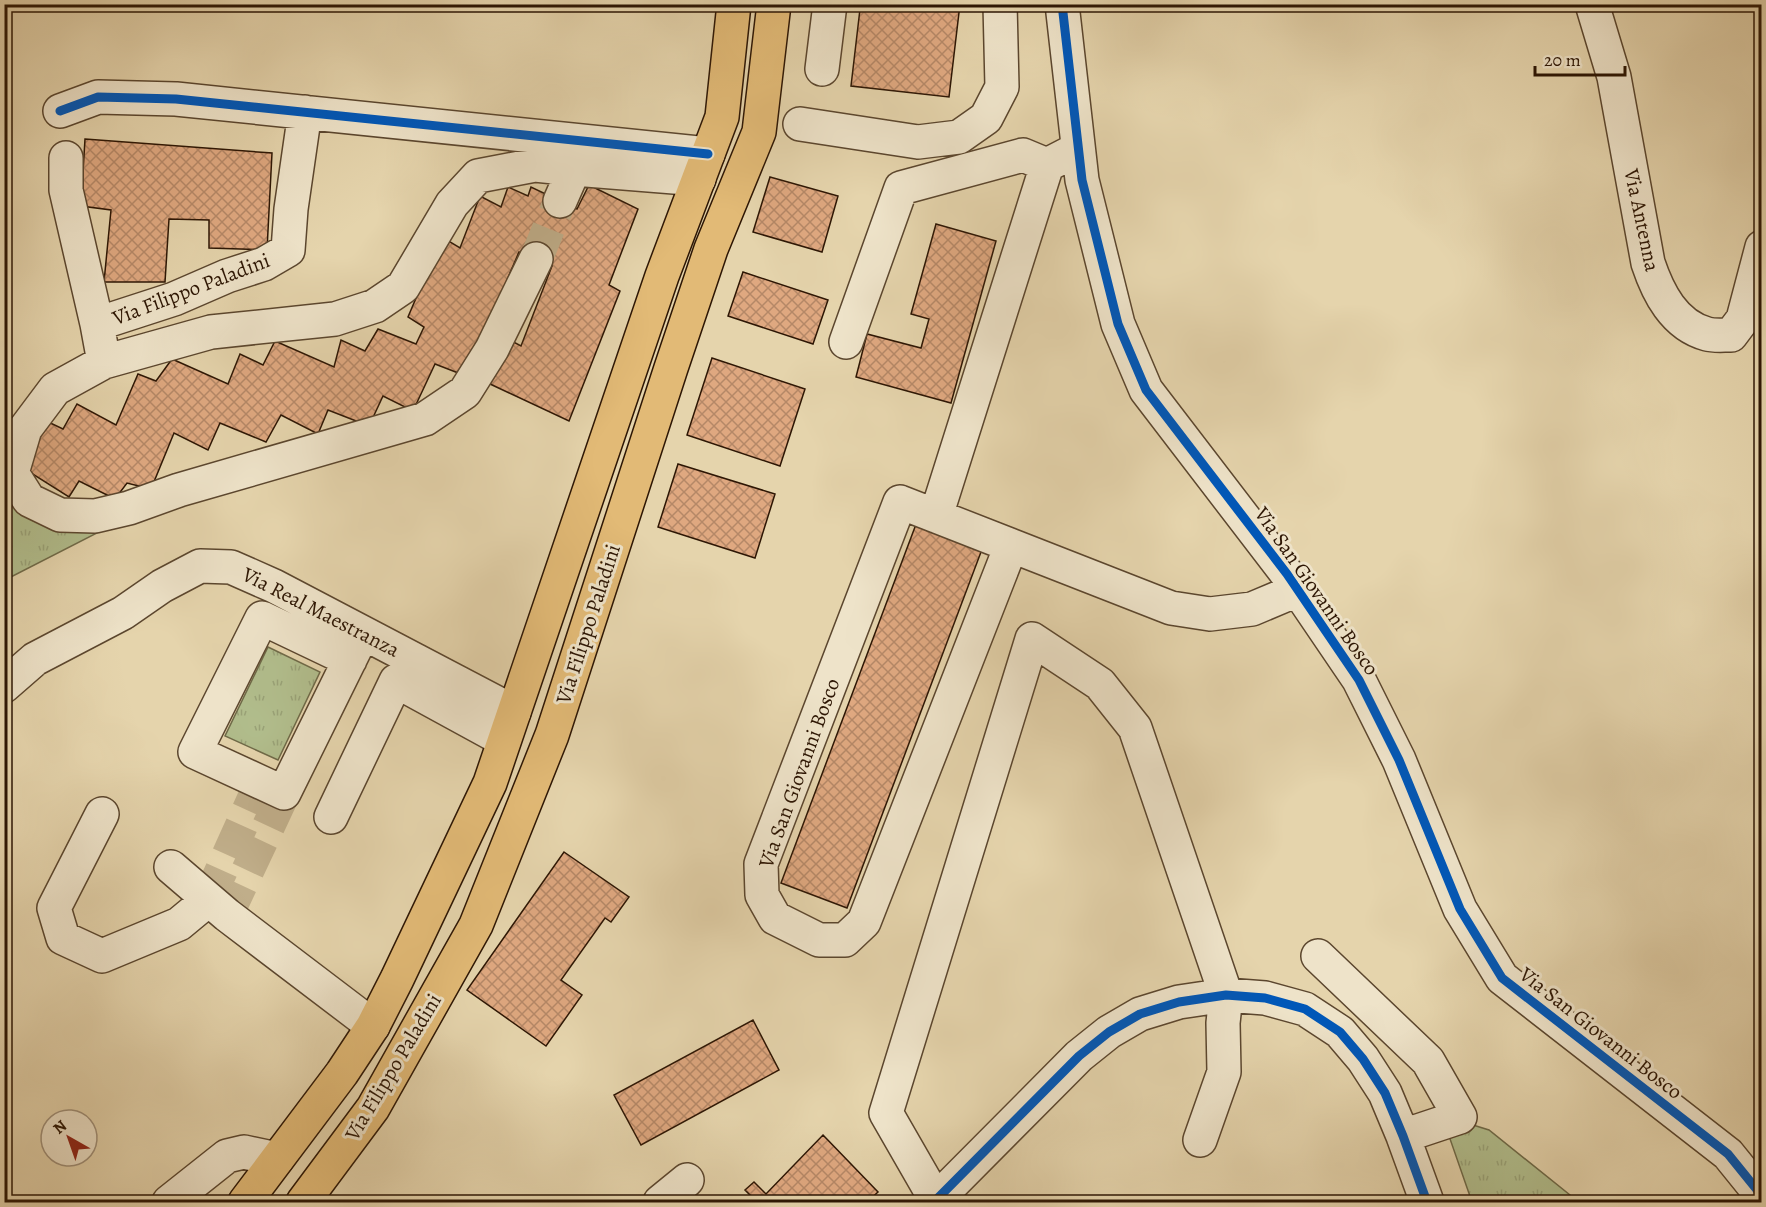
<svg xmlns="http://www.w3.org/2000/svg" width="1766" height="1207" font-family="Alegreya,serif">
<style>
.grass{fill:url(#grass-tufts);stroke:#6f6a48;stroke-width:1.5}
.building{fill:url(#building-cross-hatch);stroke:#2d1604;stroke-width:1.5}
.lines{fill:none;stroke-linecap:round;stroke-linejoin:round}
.minor-tunnel{stroke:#c0ae8a;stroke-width:33;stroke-dasharray:33 16;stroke-linecap:butt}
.minor-casing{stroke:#5b462e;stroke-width:36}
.major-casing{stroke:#2d1604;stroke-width:36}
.minor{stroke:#eee3c9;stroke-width:33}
.major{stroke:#e2ba76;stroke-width:33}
.cycleway-casing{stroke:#eee3c9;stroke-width:13}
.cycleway{stroke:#0057b8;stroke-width:9}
.labels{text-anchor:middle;stroke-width:6;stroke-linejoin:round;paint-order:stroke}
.street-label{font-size:21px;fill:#2d1604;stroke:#eee3c9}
</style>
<defs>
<pattern id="grass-tufts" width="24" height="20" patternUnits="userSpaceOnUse" patternTransform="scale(1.5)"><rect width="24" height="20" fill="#b1bd8c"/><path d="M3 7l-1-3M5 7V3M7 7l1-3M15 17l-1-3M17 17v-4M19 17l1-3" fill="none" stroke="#99a277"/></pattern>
<pattern id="building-cross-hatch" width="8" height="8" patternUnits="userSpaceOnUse" patternTransform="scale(1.5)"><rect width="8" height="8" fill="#dfa880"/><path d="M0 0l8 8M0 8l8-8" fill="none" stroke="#b58867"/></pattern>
</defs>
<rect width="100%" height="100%" fill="#e5d4ac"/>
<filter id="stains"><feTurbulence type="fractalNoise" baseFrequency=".00333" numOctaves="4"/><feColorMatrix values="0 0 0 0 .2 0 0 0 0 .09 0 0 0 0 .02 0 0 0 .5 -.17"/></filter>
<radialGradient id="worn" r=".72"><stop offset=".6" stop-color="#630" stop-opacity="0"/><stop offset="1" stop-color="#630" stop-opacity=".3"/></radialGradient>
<!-- grass -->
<path class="grass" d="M5,473L97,533L5,580Z
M268,647L320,672L278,760L225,736Z
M1473,1125L1489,1130L1570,1195L1575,1202H1472L1449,1136Z"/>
<!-- building -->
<path class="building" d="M839,4H960L949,97L851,86L860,9L839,7Z
M85,139L272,153L267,250L209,248V220L169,219L165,282H104L111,210L81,206Z
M770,177L838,196L822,252L753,232Z
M589,185L638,209L609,285L620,291L569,421L488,383L504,337L521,346L552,266L519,252L466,376L435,364L413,411L383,396L369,426L328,410L318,434L281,415L266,442L220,423L208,450L174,433L151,489L127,483L115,499L79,481L69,497L23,468L42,419L63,429L77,404L116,425L138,374L156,381L172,359L228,384L240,354L263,365L275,341L334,367L341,340L365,351L378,329L416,344L424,327L408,317L442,237L460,248L480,196L501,207L508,187L528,196L531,187L577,209Z
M936,224L996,241L951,403L856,377L867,334L921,348L929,319L911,314Z
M743,272L828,300L813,344L728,316Z
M712,358L805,389L780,466L687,435Z
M678,464L775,494L755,558L658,527Z
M918,519L984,544L847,908L781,883Z
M564,852L629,897L611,922L605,918L561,980L582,995L546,1046L467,990Z
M753,1020L779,1070L641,1145L614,1095Z
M823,1135L878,1192L867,1202H757L745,1190L754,1182L766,1194Z"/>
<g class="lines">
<!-- minor-tunnel -->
<path class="minor-tunnel" d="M536,259L560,201
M208,900L261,782
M227,915L284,793"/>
<defs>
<path id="minor" d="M1062,4L1082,180L1118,324L1146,390L1287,574L1359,680L1399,760L1460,909L1502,978L1728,1154L1762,1196
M1592,4L1614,77L1648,263C1658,293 1674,325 1707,334C1714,336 1723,335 1731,335L1743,319L1762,247
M822,69L830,4
M60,111L98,97L176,99L708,154
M800,124L918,142L959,137L986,118L1002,87L1000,4
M66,158V190L97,324
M560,201L574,169L699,179
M536,259L492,349L465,392L425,419L179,490L129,508L95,516L60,515L29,500L12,473L25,429L55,389L104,362L211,332L335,319L375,306L403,287L452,204L478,176L535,165L574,169
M846,342L901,188L1023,155L1047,165
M104,362L97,324L174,299L227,276L264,264L288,250L291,209L305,112
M936,516L1047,165L1078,149
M1011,546L864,922L845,940H819L775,918L762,895L761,864L900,502L1171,608L1210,614L1252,609L1297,590
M350,660L262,618L195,752L284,793L363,633
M4,686L35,659L123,613L162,586L200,566L231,567L274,586L514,712
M102,814L54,908L63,938L102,956L179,924L208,900
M331,817L396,681L504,740
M171,867L227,915L373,1026
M1318,956L1428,1061L1460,1117L1403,1136
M936,1200L886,1113L1032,639L1100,684L1135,728L1226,995L1223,1023L1224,1072L1200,1140
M169,1202L227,1156L244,1152L277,1159
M660,1202L687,1180
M934,1202L1079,1056L1109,1032L1140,1014L1179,1002L1226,995L1265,998L1305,1009L1340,1032L1363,1059L1385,1093L1403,1136L1427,1202"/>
<path id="major" d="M245,1202L342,1073L373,1026L397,979L490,783L662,276L722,117L734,4
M303,1202L373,1108L476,925L552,735L671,368L711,249L759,132L774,4"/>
</defs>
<!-- minor casing -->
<use href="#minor" class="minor-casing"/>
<!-- major casing -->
<use href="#major" class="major-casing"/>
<!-- minor -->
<use href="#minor" class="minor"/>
<!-- major -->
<use href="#major" class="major"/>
<defs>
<path id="cycleway" d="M1062,4L1082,180L1118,324L1146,390L1287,574L1359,680L1399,760L1460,909L1502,978L1728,1154L1762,1196
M60,111L98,97L176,99L708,154
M934,1202L1079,1056L1109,1032L1140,1014L1179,1002L1226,995L1265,998L1305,1009L1340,1032L1363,1059L1385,1093L1403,1136L1427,1202"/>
</defs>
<!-- cycleway casing -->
<use href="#cycleway" class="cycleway-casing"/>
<!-- cycleway -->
<use href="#cycleway" class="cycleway"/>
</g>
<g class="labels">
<!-- street labels -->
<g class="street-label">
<text transform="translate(1642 220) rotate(78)" y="7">Via Antenna</text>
<text transform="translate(191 289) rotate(-21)" y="7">Via Filippo Paladini</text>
<text transform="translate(1317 591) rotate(55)" y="7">Via San Giovanni Bosco</text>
<text transform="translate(321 612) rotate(27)" y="7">Via Real Maestranza</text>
<text transform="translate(588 624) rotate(-72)" y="7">Via Filippo Paladini</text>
<text transform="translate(799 773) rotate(-70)" y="7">Via San Giovanni Bosco</text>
<text transform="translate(1601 1033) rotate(38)" y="7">Via San Giovanni Bosco</text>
<text transform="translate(393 1067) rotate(-59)" y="7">Via Filippo Paladini</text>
</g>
</g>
<!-- margin -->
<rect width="1766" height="1207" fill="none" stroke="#e5d4ac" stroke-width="24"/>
<rect x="6" y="6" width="1754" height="1195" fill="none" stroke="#2d1604" stroke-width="3"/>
<rect x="12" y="12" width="1742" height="1183" fill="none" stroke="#2d1604" stroke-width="1.5"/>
<!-- north arrow -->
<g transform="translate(69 1138) rotate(320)"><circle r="28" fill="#eee3c9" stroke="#a1917a" stroke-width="1.5"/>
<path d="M0-4.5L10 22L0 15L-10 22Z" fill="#8f2418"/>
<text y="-9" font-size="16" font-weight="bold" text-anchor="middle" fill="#2d1604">N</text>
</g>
<!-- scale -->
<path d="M1535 66v9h90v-9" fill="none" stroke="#2d1604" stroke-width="3"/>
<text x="1544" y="66" font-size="18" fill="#2d1604" stroke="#eee3c9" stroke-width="4.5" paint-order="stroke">20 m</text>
<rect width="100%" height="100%" filter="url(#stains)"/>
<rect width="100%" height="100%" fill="url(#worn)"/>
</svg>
